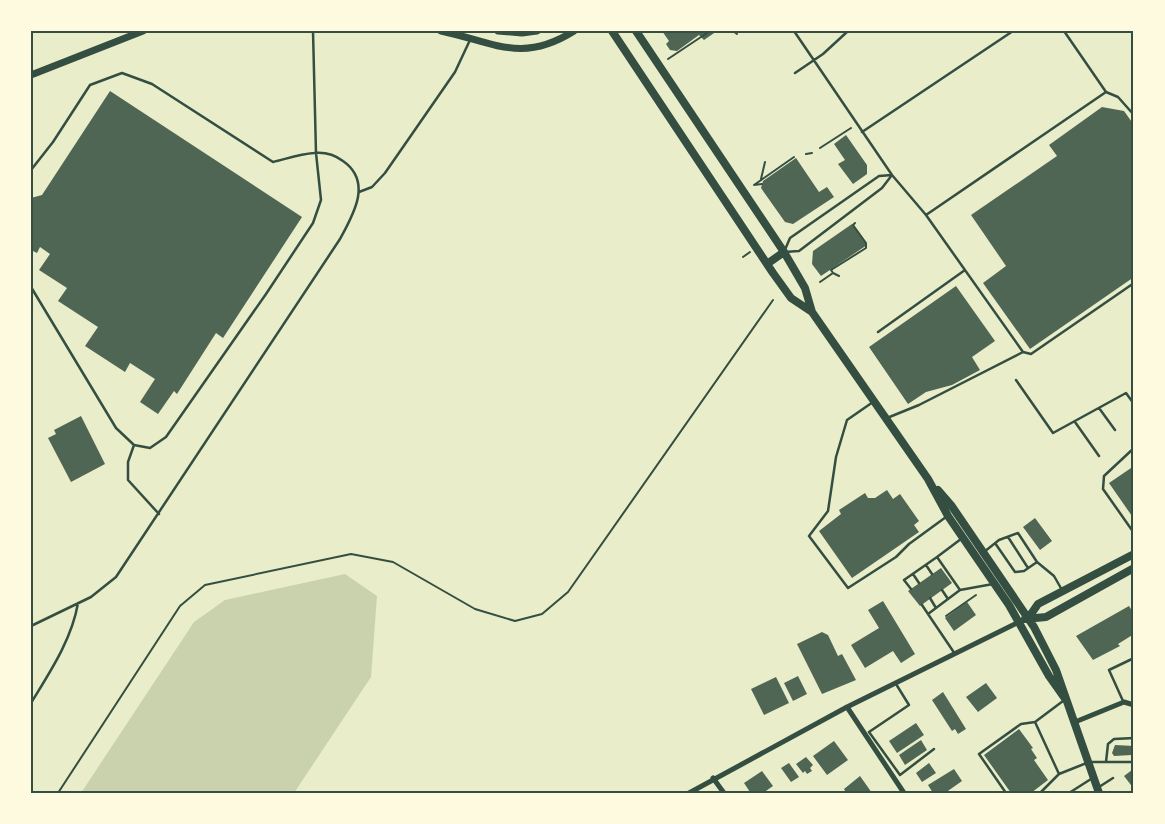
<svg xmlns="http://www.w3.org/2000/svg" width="1165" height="824" font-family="'IBM Plex Sans',sans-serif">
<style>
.green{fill:#cad2ad}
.building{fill:#4f6655}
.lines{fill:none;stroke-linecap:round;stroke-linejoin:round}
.path{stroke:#344e41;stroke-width:2}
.service{stroke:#344e41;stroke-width:2.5}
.minor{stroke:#344e41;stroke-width:5}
.tertiary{stroke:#344e41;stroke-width:7}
.secondary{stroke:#344e41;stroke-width:8}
.neatline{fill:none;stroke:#344e41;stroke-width:2}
</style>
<rect width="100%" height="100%" fill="#e9edc9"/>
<!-- green -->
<path class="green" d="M345,574L377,596L371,677L294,793H81L194,622L225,600Z"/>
<!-- building -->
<path class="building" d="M662,31H717L704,40L699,35L677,51L670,50L666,44L669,41Z
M110,91L302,217L223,338L216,333L177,394L174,391L158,414L140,402L155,379L130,363L125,372L85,346L98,327L58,301L67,288L39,270L50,254L40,247L37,253L31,250V198L42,195Z
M1102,107L1124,111L1134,125V277L1030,349L983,283L1006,266L971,215L1057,156L1049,145Z
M846,135L867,165V174L853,184L838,164L845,160L834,144Z
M796,158L819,192L827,187L834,197L793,224L785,222L761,188L763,181Z
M852,224L867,245L821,276L812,264L813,251Z
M956,286L995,341L972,357L980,370L952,385L926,392L908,404L869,347Z
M81,416L105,464L71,482L48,438L56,434L54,430Z
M1134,466V519L1109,483Z
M887,490L893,499L900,494L919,521L914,525L919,532L852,578L819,531L841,514L839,510L865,493L868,498H875Z
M1035,518L1052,541L1040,550L1023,527Z
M941,568L952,583L920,606L908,591Z
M883,601L915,654L901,663L893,651L865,668L851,645L879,628L868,610Z
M967,602L976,615L954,631L945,618Z
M1129,606L1134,614V634L1118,644L1120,646L1093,660L1076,636Z
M822,632L828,635L838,656L842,654L856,680L822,694L797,644Z
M798,676L807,694L793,701L784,683Z
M776,677L789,703L764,715L751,689Z
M986,683L997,698L978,712L966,697Z
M943,692L966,729L958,734L955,729L952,731L932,700Z
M916,723L924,735L897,753L889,741Z
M1019,729L1033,748L1031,749L1037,758L1034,760L1048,780L1031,793H1011L984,755Z
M921,740L927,750L905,765L899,755Z
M834,741L848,760L827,775L813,756Z
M1115,745L1134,746L1132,755L1114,756L1112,753Z
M806,757L813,765L810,768L812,771L807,774L805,771L803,773L796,764Z
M789,763L799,777L791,782L781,768Z
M929,763L936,773L922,782L916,773Z
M954,769L962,781L945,793H933L928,785Z
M1132,770L1134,772V789L1124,776Z
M762,771L773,786L763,793L750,792L744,783Z
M860,776L872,793H846L844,789Z"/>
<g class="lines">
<!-- path -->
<path class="path" d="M733,31L737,34
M668,59L710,31
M820,148L851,128
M806,154L812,153
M761,179L765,162
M762,184L754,185L794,157
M743,257L750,252
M833,273L839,276
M820,282L833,273L831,270L866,248V243L853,225L855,223
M946,616L976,595
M58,793L180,606L205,585L351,554L393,562L475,609L515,621L542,614L568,592L773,300"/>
<!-- service -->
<path class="service" d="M794,31L892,175L926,215L1023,352L1031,354L1134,283
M1064,31L1106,92L1118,97L1134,115
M795,73L823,54L848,31
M862,132L1013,31
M31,170L53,142L90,85L122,73L152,84L273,162C286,159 300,154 314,153C324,152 335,155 343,161C373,182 353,215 340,239L116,577L91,597L31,626
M892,175L882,188L799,251L784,252L790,238L879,176Z
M359,192L372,187L385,173L455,72L470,40
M926,215L1106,92
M31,287L116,428L134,445
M878,332L965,270
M1016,380L1053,433L1126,393L1134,404
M873,402L847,420L836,457L828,511L809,536L848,588L896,557L909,544L946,517
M1099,408L1115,430
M887,418L919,405L1023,352
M1075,422L1099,456
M1134,448L1104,476L1103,489L1134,533
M159,514L128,480V462L134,445L150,448L166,437L266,294L313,223L321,200L316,153L313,31
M1008,537L1028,568
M961,539L937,557L960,590L993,584
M995,543L1015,572L1024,571L1037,562
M984,552L999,540L1018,533L1037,562L1054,576L1062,590
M926,565L932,574
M913,574L919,583
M911,589L904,580L937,557
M942,590L948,599
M930,598L936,608
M922,605L928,614L960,590
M928,614L955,654
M896,684L909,705L869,732L900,775L934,749
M1063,701L1035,722L1059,774L1089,762H1134
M1123,701L1109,670L1134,658
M31,703C50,672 72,639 78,603
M1106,762L1108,744L1114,739L1134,738
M1099,787L1113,778
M1006,793L979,754L1021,724L1035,722
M1040,793L1059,774
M1069,793L1091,779"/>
<!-- minor -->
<path class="minor" d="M847,707L904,793
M1075,722L1124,702L1134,705
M713,778L724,793
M689,793L847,707L1019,622"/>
<!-- tertiary -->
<path class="tertiary" d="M441,31C493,42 522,64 574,31
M498,31L522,33L537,31
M31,75L143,31"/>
<!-- secondary -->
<path class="secondary" d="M612,31L773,273L791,298L812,312
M636,31L784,252L805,288L812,312L928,479L948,516L1009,605L1049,676L1066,700
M767,264L784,252
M938,490L951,505L1034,627L1056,670L1099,793
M1029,617L1038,604L1134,554
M1025,619L1046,617L1134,568"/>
</g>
<!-- border -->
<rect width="1165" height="824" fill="none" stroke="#fefae0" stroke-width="65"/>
<rect x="32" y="32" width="1100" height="760" class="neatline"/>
</svg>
